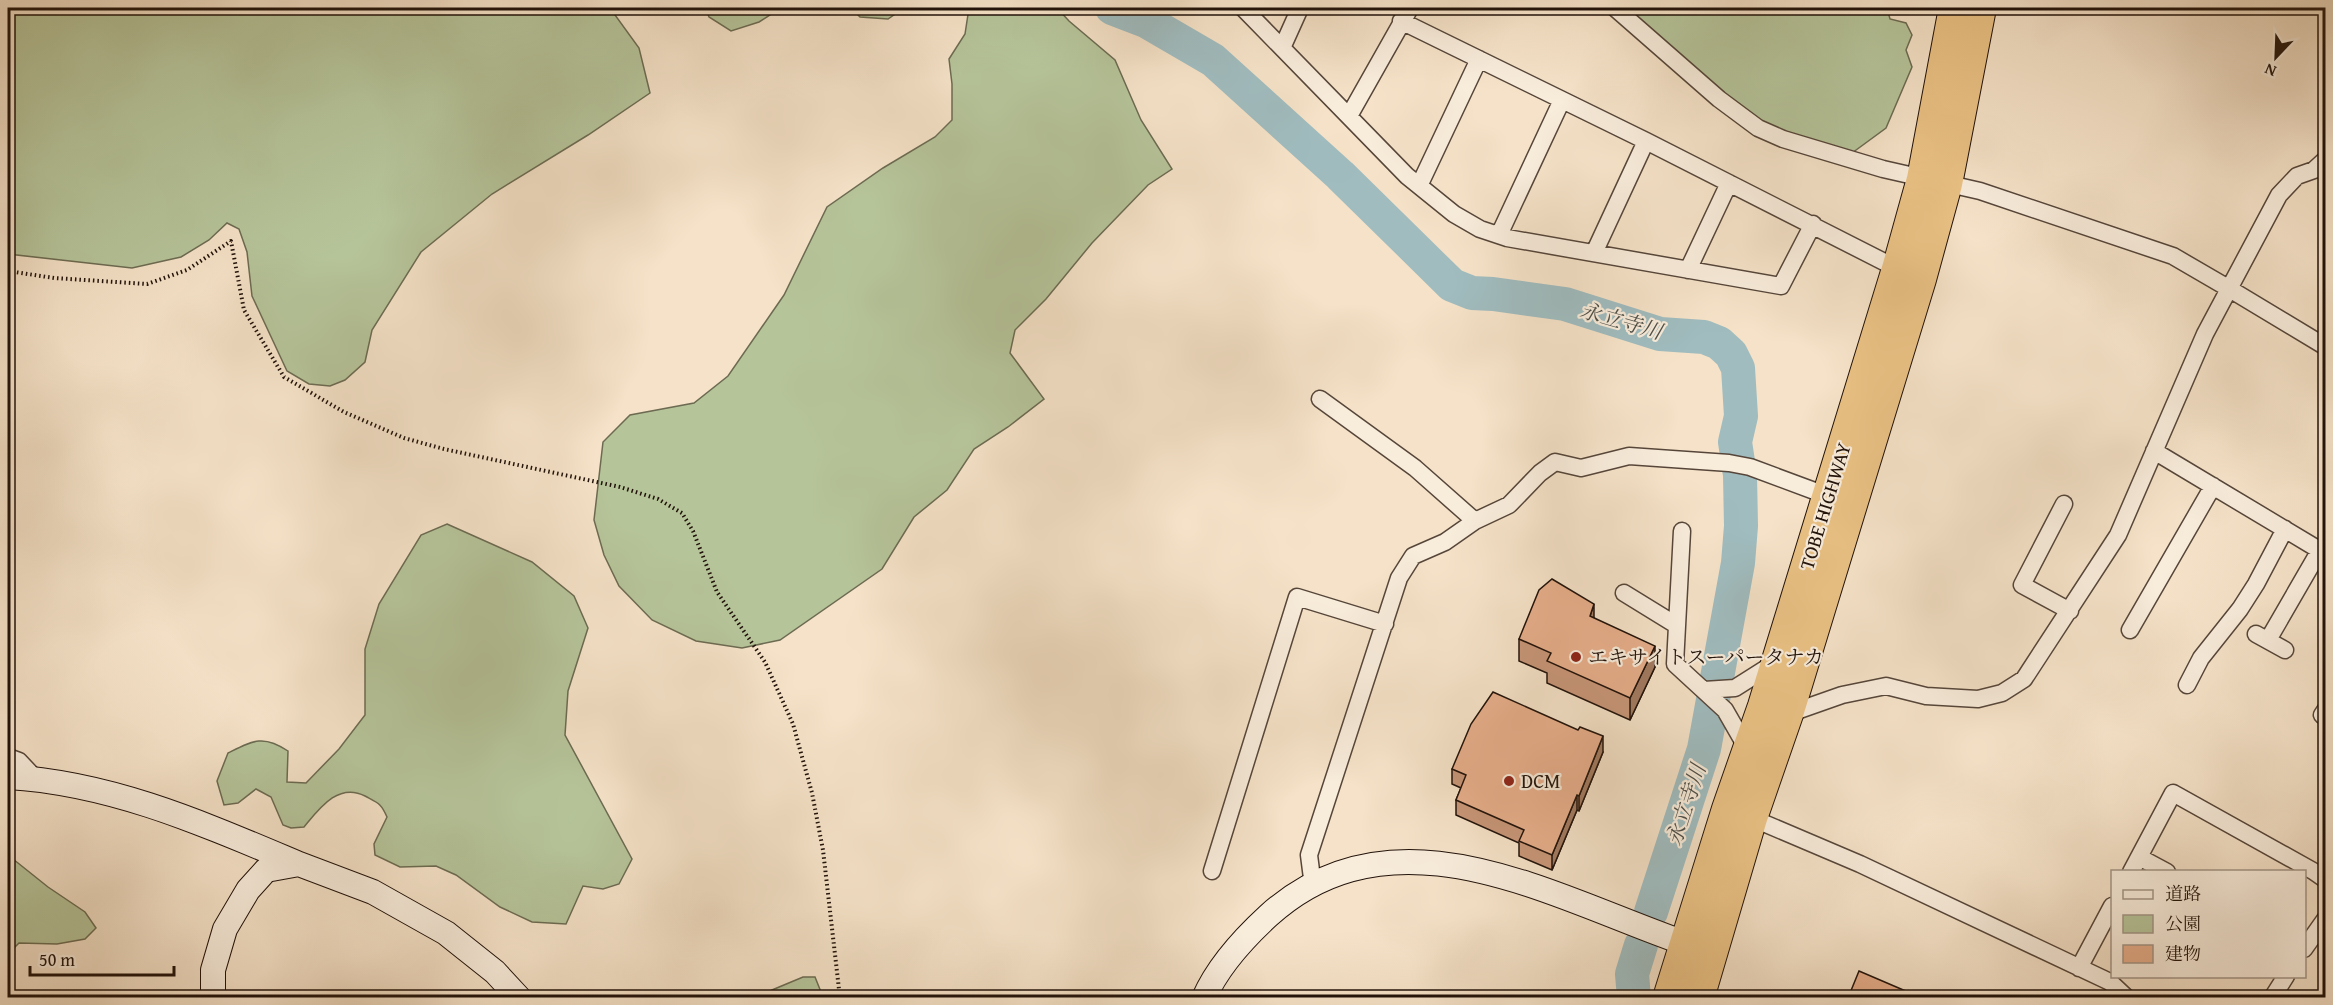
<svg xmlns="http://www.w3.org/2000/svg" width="2333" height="1005" font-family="'Gentium Book Plus','Noto Serif JP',serif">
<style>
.green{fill:#b6c49a;stroke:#6c6b52;stroke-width:1.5}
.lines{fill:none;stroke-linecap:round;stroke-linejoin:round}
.river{stroke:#a0bcbf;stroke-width:34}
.street-casing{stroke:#56463a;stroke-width:19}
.secondary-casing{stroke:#21120a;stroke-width:26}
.highway-casing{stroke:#21120a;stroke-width:32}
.path{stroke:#21120a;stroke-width:4;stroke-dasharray:1.5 3;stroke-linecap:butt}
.street{stroke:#f8ecdb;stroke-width:16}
.secondary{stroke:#f8ecdb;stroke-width:24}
.highway{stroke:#eac184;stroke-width:30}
.wall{fill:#c79678;stroke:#21120a;stroke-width:1.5}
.shaded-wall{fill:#a27a61;stroke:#21120a;stroke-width:1.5}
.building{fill:#e7ae8b;stroke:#21120a;stroke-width:1.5}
.poi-dot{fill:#8f2418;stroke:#f8ecdb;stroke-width:2}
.labels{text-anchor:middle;stroke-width:4.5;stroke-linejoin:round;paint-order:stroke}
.street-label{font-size:20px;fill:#21120a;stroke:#f8ecdb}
.poi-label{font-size:20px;fill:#21120a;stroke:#f8ecdb;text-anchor:start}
.water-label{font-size:21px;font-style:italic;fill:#4d4e49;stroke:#f8ecdb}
</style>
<rect width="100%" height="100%" fill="#f5e2c8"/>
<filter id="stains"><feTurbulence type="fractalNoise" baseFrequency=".00333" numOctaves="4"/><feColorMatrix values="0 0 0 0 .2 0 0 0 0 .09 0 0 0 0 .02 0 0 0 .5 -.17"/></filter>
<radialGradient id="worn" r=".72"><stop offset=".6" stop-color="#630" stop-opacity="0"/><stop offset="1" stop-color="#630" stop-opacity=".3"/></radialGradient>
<!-- green -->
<path class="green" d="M8,8H610L639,48L650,93L588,135L492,194L421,252L372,330L365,362L345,380L330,386L309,384L287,371L252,296L247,252L239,229L227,223L209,240L181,257L132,268L8,254Z
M705,8H781L759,22L731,31L709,17Z
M851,8H904L888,19L860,17Z
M969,8H1057L1069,21L1115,60L1141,120L1172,169L1148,185L1092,243L1046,299L1015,330L1010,353L1044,399L1008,427L974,449L947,490L914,517L882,569L780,640L742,648L696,641L652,620L619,586L604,555L594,520L603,442L630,415L694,403L728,376L784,295L827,207L883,168L935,137L952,120V84L949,59L965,34Z
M1623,8H1887L1890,19L1906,23L1912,35L1906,50L1912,67L1886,128L1852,153L1762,124L1721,94Z
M447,524L532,562L574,596L588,628L568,691L565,735L632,859L619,884L603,889L583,886L566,924L532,922L500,907L456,875L436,866L400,867L375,855L374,844L387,817C381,803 378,803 365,796C338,782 319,809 304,827L291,828L283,825L271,797L256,789L238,803L224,805L217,781L228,753C252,741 263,734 288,751L287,782L306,783L339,749L365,715V649L379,604L421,535Z
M8,855L48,887L85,912L96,928L85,939L57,944L19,943L8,954Z
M803,977H815L823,997H764L772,990Z"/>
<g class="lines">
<!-- river -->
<path class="river" d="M1112,8L1146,21L1213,60L1340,175L1452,285L1472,293L1493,294L1565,304L1660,334L1704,337L1719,343L1731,354L1738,368L1741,416L1735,442L1740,475L1741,526L1738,563L1704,749L1651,912
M1634,998L1632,974L1641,945"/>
<defs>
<path id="street" d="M1243,8L1407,176L1454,214L1480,229L1507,238L1781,286L1813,224
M1615,8L1719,99L1758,128L1783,139L1883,169L1980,191L2173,256L2228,288L2326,347
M1401,21L1646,141L1902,271
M1282,48L1300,8
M1349,116L1410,8
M1419,186L1479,59
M1499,235L1562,100
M1594,253L1646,141
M1688,270L1729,183
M1320,399L1415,468L1475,521
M2154,451L2326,554
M2064,504L2022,585L2070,611
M1682,531L1675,664L1725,710L1748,750
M1624,593L1676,625
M2130,630L2213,486
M2256,634L2285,650
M2268,640L2320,550
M2187,685L2201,658L2240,609L2256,584L2285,529
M1704,690L1735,688L1776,662
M2326,709L2322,715L2326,717
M1784,713L1788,714L1842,695L1886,686L1926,696L1978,699L2002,693L2024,679L2118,535L2205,334L2279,195L2297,176L2314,170L2326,159
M8,757L19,761L36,779
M1747,816L1860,864L2110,982L2127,998
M2139,857L2167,872
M1212,871L1297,597L1385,624
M2131,872L2173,793L2313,871L2326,880
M1313,886L1309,855L1399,578L1413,556L1445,542L1475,521L1509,505L1540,473L1555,462L1581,468L1629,456L1729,463L1750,467L1828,496
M2304,949L2326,918
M2079,968L2112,906
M2272,998L2286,976"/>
<path id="secondary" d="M8,777C112,783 204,824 299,864
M213,998V970L225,929L248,890L266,870L299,864L373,892L446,933L495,972L519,998
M1204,998C1218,966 1243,939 1268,916C1399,797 1565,905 1702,949"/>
<path id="highway" d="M1668,998L1727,809L1763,706L1897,269L1922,179L1954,8
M1699,998L1752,818L1788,714L1921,279L1947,184L1981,8"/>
</defs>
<!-- street casing -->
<use href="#street" class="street-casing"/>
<!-- secondary casing -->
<use href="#secondary" class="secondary-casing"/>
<!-- highway casing -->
<use href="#highway" class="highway-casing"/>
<!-- path -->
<path class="path" d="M8,271L54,278L147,284L187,270L231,241L244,310L284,377L344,412L404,438L444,449L620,487L658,499L682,513L693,531L717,592L765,662L793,724L812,793L823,850L840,998"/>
<!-- street -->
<use href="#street" class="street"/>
<!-- secondary -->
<use href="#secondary" class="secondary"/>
<!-- highway -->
<use href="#highway" class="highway"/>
</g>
<!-- wall -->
<path class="wall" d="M1594,618L1655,667L1630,720L1547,683V673L1519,661V639Z
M1578,730L1603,752L1579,811L1577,810L1552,870L1519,856V843L1456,815V800L1461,788L1452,784V769Z"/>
<!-- shaded-wall -->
<path class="shaded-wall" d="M1594,604V626L1590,616Z
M1655,646V667L1630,720V698Z
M1603,736V752L1579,811V796Z
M1577,795V810L1552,870V855Z"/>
<!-- building -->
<path class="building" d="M1552,579L1594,604L1590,616L1655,646L1630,698L1547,661L1551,653L1519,639L1539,590Z
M1493,692L1578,730L1580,727L1603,736L1579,796L1577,795L1552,855L1519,841L1524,830L1456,800L1466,775L1452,769L1471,724Z
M1859,971L1922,998H1848Z"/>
<!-- markers -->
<g class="poi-dot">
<circle cx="1576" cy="657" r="6"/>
<circle cx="1509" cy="781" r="6"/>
</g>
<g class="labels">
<!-- street labels -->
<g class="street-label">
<text transform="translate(1825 506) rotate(-73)" y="7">TOBE HIGHWAY</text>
</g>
<!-- poi labels -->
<g class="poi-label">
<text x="1588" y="664">エキサイトスーパータナカ</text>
<text x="1521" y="788">DCM</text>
</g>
<!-- water labels -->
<g class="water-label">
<text transform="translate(1621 321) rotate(16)" y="7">永立寺川</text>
<text transform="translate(1686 805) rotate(-72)" y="7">永立寺川</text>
</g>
</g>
<!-- margin -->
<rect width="2333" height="1005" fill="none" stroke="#f5e2c8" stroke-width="30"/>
<rect x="9" y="9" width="2315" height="987" fill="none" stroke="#21120a" stroke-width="3"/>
<rect x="15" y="15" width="2303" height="975" fill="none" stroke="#21120a" stroke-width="1.5"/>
<!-- legend -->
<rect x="2111" y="870" width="195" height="108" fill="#f8ecdb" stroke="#a29587" stroke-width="1.5"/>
<rect x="2123" y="890" width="30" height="9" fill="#f8ecdb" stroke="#a29587" stroke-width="1.5"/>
<text x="2165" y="900" font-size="18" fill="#21120a">道路</text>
<rect x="2123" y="915" width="30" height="18" fill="#b6c49a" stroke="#a29587" stroke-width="1.5"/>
<text x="2165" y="930" font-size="18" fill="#21120a">公園</text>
<rect x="2123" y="945" width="30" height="18" fill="#e7ae8b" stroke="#a29587" stroke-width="1.5"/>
<text x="2165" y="960" font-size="18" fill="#21120a">建物</text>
<!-- north arrow -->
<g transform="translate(2276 57) rotate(203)" stroke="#f8ecdb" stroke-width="4.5" paint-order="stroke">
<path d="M0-4.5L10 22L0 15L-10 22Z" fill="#21120a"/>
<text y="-9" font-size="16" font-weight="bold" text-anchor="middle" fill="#21120a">N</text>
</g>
<!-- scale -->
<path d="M30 966v9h144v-9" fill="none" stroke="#21120a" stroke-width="3"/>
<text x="39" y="966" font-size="18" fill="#21120a" stroke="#f8ecdb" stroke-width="4.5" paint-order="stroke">50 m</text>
<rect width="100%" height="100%" filter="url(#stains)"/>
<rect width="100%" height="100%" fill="url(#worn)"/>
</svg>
